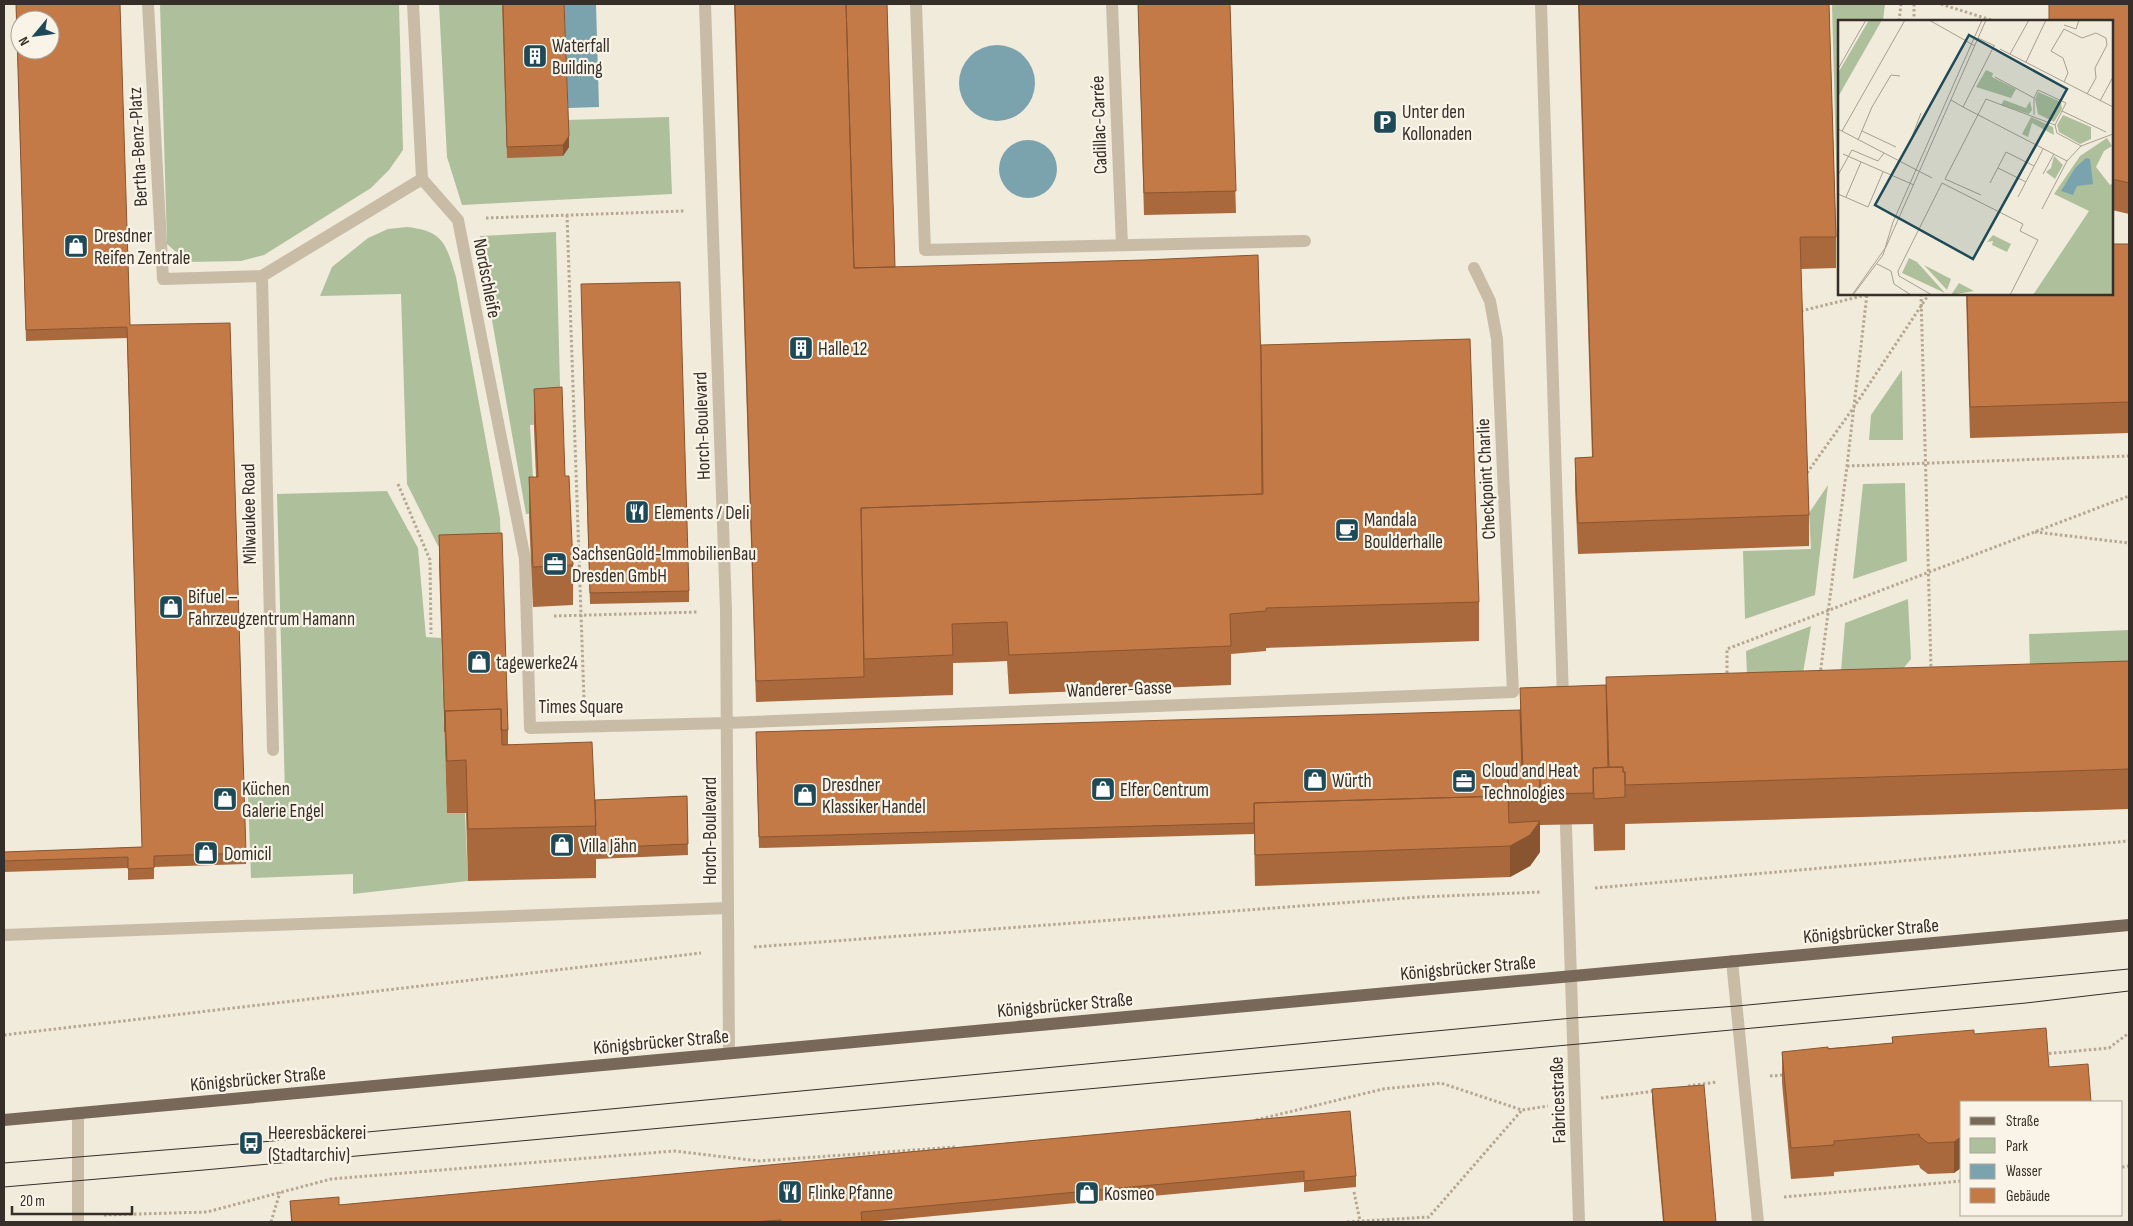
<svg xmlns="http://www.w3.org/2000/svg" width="2133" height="1226" font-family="'Sofia Sans Condensed',sans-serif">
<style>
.green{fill:#aec09b}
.water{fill:#7aa3ae}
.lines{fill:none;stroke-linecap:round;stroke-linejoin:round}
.path{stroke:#b5a791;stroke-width:3;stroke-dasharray:2.5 2.5;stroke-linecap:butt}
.minor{stroke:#c9bca7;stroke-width:12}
.major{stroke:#786859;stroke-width:12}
.tram{stroke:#362e28;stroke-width:1}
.wall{fill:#a9693c}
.shaded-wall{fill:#895531}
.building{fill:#c47a46;stroke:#895531;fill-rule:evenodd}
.labels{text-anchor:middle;stroke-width:4.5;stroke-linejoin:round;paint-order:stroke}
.poi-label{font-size:19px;fill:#362e28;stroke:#f9f4e7;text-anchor:start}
.street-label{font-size:19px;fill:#362e28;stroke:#f9f4e7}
.inset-road{fill:none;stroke:#a69f93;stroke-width:1}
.view{fill:#1e4957;fill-opacity:0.15;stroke:#1e4957;stroke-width:2.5}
.inset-edge{fill:none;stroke:#362e28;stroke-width:2.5}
</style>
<rect width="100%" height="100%" fill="#f1ebdb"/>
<!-- green -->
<path class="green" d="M160,4H399L403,150L389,170L371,188L264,255L241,261L187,262L167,244Z
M439,4H502L567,120L669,117L672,194L462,205L447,157Z
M1832,4H1885L1883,21H1839V272Z
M407,227C444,231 446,244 456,277L500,518L501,548L438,546L407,484L401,294L320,296L332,267L368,238L388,229Z
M556,232L561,423L530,425L535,513L526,514L483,269L480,236Z
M1902,370L1903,440H1869L1871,415Z
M1905,483L1907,561L1853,579L1863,484Z
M1828,485L1815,595L1745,619L1743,551L1811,549L1809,513Z
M387,491L418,548L426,637L441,638L447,813H465L468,881L353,894V874L251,878L248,795L285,794L277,494Z
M1908,599L1911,659L1902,670L1841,671L1845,623Z
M1811,626L1803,673L1747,675L1746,651Z
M2129,630V662L2030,667L2029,634Z"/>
<!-- water -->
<path class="water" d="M564,4H596L599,107L568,108Z
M959 83a38 38 0 1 1 76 0a38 38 0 1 1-76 0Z
M999 169a29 29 0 1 1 58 0a29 29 0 1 1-58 0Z"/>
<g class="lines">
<!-- path -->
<path class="path" d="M1914,4V21
M1941,4L1994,21
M1899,21L1901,4
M567,215L584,699
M486,218L684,211
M1921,294L1931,669
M1801,311L1870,294
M1847,466L2129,456
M1807,473L1854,407L1929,294
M398,484L430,560L431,634
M2035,532L2129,543
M554,616L698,612
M1820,675L1847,466L1867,294
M1727,678V649L2129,496
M1595,888L2129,841
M754,947L1420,897L1541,892
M4,1035L701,953
M2044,1054L2109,1048L2129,1033
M1770,1076L1784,1075
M1688,1086L1717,1082
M1601,1098L1655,1091
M1256,1120L1383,1089L1441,1083L1522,1110L1548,1106
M2122,1167L2129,1166
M1354,1192L1360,1221
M1784,1197L1962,1181
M104,1215L207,1212L331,1179L674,1151L759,1161L956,1147
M271,1222L280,1192
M1347,1222L1429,1217L1522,1110"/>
<!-- minor -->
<path class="minor" d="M148,4L163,279L262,276L422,179
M413,4L422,179L458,220L525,559L530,728L727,723L1513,692L1497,339L1490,301L1474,268
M705,4L726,611L728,908
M916,4L925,250L1305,241
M1112,4L1122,245
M1541,4L1563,699L1568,698
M262,276L273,750
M1566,826L1579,1222
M4,935L728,908L729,1053
M1732,961L1758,1222
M78,1222V1113"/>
<!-- major -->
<path class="major" d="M4,1120L2129,925"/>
<!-- tram -->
<path class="tram" d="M4,1163L251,1143L1573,1018L1737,1006L2129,969
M4,1187L204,1170L2026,1003L2129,991"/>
</g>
<!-- wall -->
<path class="wall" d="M16,4L130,325L246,853V864L154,867V879L128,880V868L4,872V852L142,847L127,338L26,341Z
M502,4L569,147L563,156L507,158Z
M734,4H887L895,267L1261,364L1479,602V641L1266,648V651L1231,654V685L1009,694L1007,661L987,662L953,663V695L756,702Z
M1138,4H1230L1236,213L1144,215Z
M1578,4H1829L1836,237V268L1801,269L1809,515V546L1578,554L1575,489V458L1592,457Z
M2129,4V214L2112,210V21Z
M2129,244V433L1970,438L1966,294H2112Z
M581,295L689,591V602L590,604Z
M534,389L565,476L573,565V605L533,607L529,517V477H536L534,428Z
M439,535L508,730V744L595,800L687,796L688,855L596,859V878L468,881L466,813H447L439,566Z
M2129,661V809L1625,824V850L1594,851L1593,820V824L1540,825V852L1530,866L1510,877L1255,886L1254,834L759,848L756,743L1520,710V688L1606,685Z
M1892,1037L1962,1102V1167L1954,1173L1928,1174L1920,1168L1919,1165L1834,1172V1176L1791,1179L1782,1083V1052L1892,1043Z
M1652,1089L1716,1222H1663L1652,1100Z
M1350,1111L1356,1176V1187L1304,1192V1182L869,1222H291L290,1201L339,1205Z"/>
<!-- shaded-wall -->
<path class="shaded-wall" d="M569,136V147L563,156V145Z
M1540,821V852L1530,866L1510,877V846Z
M1962,1136V1167L1954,1173V1142Z"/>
<!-- building -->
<path class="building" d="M16,4H120L130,325L230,323L246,853L154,856V868L128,869V857L4,861V852L142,847L127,327L26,330ZM20,20H50V50H20Z
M503,4H564L569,136L563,145L507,147Z
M735,4H846L854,268L1144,260L1258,255L1261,364L1262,494L861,508L864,677L756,681Z
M846,4H887L895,267L854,268Z
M1138,4H1230L1236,191L1144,193Z
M1579,4H1829L1836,237H1800L1809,515L1578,523L1575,458L1593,457Z
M2049,4H2129V183L2112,179V21H2049Z
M2112,244H2129V402L1970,407L1967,294H2112Z
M680,282L689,591L590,593L581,284Z
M1470,339L1479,602L1266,608V611L1230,614L1231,646L1009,655L1007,622L952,624L953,655L864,659L861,508L1263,494L1261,345Z
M562,387L565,476H569L573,565L533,567L529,477H538L534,389Z
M502,533L508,730H501V709L445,711V732L439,535Z
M2129,661V769L1625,785V772H1623V767H1609L1606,677Z
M1606,685L1608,767L1593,768V793L1540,794V769L1523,770L1520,688Z
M501,709L502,745L592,742L596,826L468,829L466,760L447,761L445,711Z
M1520,710L1522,770H1510V774H1508V796L1254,803V823L759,837L756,732Z
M1623,767V772H1625V797L1594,799L1593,768Z
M1540,769V800L1509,802L1508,774H1511L1510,770Z
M687,796L688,844L596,848L595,800Z
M1508,796L1509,823L1540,821L1530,835L1510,846L1255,855L1254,803Z
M2046,1028L2049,1067L2088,1064L2091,1102H1962V1136L1954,1142L1928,1143L1920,1137L1919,1134L1834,1141V1145L1791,1148L1782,1052L1828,1047V1049L1893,1043L1892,1037L1974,1030V1034Z
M1704,1085L1716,1222H1664L1652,1089Z
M1350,1111L1356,1176L1304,1181V1171L861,1212L862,1222H781V1220L752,1222H292L290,1201L339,1197V1205Z"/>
<!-- icons -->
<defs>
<symbol id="building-square" viewBox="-11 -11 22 22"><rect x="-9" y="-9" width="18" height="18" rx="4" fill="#1e4957" stroke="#f9f4e7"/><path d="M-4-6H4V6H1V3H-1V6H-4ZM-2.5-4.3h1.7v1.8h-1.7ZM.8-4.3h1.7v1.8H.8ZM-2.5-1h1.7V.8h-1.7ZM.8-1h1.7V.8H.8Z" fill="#fff"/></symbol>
<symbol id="parking-square" viewBox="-11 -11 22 22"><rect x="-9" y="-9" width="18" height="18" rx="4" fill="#1e4957" stroke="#f9f4e7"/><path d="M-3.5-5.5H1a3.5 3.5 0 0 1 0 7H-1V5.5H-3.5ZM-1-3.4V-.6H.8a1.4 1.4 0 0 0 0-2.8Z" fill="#fff"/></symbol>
<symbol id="shop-square" viewBox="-11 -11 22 22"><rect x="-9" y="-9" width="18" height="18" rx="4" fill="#1e4957" stroke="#f9f4e7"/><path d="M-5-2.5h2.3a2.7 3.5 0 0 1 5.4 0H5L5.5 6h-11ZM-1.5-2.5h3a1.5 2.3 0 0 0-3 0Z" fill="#fff"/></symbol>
<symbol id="restaurant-square" viewBox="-11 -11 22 22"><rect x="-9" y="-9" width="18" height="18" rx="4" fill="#1e4957" stroke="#f9f4e7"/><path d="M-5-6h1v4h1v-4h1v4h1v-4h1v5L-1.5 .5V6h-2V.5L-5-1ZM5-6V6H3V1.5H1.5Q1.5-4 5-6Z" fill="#fff"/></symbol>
<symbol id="cafe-square" viewBox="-11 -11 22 22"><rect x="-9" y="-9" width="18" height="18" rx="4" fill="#1e4957" stroke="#f9f4e7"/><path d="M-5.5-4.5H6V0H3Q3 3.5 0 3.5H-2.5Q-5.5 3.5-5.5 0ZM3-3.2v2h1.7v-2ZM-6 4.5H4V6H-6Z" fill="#fff"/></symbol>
<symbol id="office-square" viewBox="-11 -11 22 22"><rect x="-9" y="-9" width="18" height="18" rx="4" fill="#1e4957" stroke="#f9f4e7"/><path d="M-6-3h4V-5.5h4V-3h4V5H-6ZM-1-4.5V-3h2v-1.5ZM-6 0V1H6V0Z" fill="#fff"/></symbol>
<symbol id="bus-square" viewBox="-11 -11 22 22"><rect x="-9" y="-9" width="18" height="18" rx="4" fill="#1e4957" stroke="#f9f4e7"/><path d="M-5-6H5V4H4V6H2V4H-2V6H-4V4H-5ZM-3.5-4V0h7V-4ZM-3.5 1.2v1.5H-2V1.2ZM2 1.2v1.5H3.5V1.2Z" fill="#fff"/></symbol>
</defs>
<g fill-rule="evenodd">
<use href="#building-square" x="521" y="42" width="28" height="28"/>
<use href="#parking-square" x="1371" y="108" width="28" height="28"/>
<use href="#shop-square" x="62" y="232" width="28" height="28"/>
<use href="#building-square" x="787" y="334" width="28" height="28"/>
<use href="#restaurant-square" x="623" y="498" width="28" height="28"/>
<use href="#cafe-square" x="1333" y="516" width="28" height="28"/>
<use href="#office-square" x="541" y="550" width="28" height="28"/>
<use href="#shop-square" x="157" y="593" width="28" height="28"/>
<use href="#shop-square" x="465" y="648" width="28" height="28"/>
<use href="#shop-square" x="1301" y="766" width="28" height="28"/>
<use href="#office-square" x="1450" y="767" width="28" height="28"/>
<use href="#shop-square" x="1089" y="775" width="28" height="28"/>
<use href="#shop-square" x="791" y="781" width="28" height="28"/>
<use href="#shop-square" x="211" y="785" width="28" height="28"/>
<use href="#shop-square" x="548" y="831" width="28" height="28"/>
<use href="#shop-square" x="192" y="839" width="28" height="28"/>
<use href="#bus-square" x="237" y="1129" width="28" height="28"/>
<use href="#restaurant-square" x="776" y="1178" width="28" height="28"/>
<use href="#shop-square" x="1073" y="1179" width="28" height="28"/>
</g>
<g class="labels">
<!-- poi labels -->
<g class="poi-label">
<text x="552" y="52">Waterfall<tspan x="552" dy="22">Building</tspan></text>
<text x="1402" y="118">Unter den<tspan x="1402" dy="22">Kollonaden</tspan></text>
<text x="94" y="242">Dresdner<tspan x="94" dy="22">Reifen Zentrale</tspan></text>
<text x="818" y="355">Halle 12</text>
<text x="654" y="519">Elements / Deli</text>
<text x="1364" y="526">Mandala<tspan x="1364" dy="22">Boulderhalle</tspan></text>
<text x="572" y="560">SachsenGold-ImmobilienBau<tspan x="572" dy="22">Dresden GmbH</tspan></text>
<text x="188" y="603">Bifuel –<tspan x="188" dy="22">Fahrzeugzentrum Hamann</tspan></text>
<text x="496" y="669">tagewerke24</text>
<text x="1482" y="777">Cloud and Heat<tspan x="1482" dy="22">Technologies</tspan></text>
<text x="1332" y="787">Würth</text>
<text x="822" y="791">Dresdner<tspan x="822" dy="22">Klassiker Handel</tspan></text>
<text x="242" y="795">Küchen<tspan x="242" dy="22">Galerie Engel</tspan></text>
<text x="1120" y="796">Elfer Centrum</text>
<text x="580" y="852">Villa Jähn</text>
<text x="224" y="860">Domicil</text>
<text x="268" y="1139">Heeresbäckerei<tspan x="268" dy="22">(Stadtarchiv)</tspan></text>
<text x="808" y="1199">Flinke Pfanne</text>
<text x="1104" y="1200">Kosmeo</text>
</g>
<!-- street labels -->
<g class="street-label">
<text transform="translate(1098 125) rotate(-92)" y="7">Cadillac-Carrée</text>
<text transform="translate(137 147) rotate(-93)" y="7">Bertha-Benz-Platz</text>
<text transform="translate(488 278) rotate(79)" y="7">Nordschleife</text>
<text transform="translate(701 426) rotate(-92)" y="7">Horch-Boulevard</text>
<text transform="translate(1485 479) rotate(-93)" y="7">Checkpoint Charlie</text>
<text transform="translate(248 514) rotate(-91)" y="7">Milwaukee Road</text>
<text transform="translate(1119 688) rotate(-2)" y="7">Wanderer-Gasse</text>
<text x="581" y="713">Times Square</text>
<text transform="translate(709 831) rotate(-90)" y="7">Horch-Boulevard</text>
<text transform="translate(1871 930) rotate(-5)" y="7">Königsbrücker Straße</text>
<text transform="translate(1468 967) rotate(-5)" y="7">Königsbrücker Straße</text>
<text transform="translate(1065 1004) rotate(-5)" y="7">Königsbrücker Straße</text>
<text transform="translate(661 1041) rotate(-5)" y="7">Königsbrücker Straße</text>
<text transform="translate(258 1078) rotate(-5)" y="7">Königsbrücker Straße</text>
<text transform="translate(1557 1100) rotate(-92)" y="7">Fabricestraße</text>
</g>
</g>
<!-- overview -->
<g transform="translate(1838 20)">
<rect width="275" height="275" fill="#f1ebdb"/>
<path d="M31,0H44L0,77V53ZM148,50L155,53L154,57L178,69L173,78L138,67ZM200,72L223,82L224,89L216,102L200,94L197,79ZM166,80L188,88L192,81L194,90L191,94L163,85ZM225,95L253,107V119L242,124L221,112L219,105ZM193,97L215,107L216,115L194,103L190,117L184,114ZM269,118L274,126L266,131L258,147L272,165L275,163V275H195L251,191L216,174L242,136ZM216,136L225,145L217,159L208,152L213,148ZM155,215L173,224L169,232L154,225L155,221L149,222ZM71,238L79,242L107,273L64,253ZM86,245L113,259L109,270ZM121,263L136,271L113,275Z" fill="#aec09b"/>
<path d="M248,138L252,139L255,164L239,166L235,175L223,171L237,148Z" fill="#7aa3ae"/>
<path class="inset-road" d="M91,0L137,26M226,5L238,9L241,0M140,18L157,26M162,29L275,87M172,34L191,0M188,42L208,0M0,49L28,0M157,57L196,78M226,62L230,53L225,38L213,31L226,9L244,18L258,13L268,18L269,25L257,48L258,58L249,74M113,80L125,87L156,26M262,81L275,57M125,87L229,141M224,91L268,112M196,95V78L200,70L228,83L217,105L219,113L243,126M0,109L94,158M4,111L67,0M24,111L58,127M74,117L83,93M20,120L34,87L53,55L62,56M5,134L76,165M160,148L188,162M205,154L216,134M0,155L14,130L40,141L46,133M152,163L168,132L196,146M0,174L30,187L45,152M143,175L107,159L148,79L217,105M8,177L23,142M180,177L205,129M204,189L229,141L243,126L275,114M39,244L53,251L56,264L73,275M14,275L48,227L148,0M15,275L45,235L55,202L144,0M94,275L61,256L60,251L104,163L185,204L182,211L200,220L172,275"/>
<path class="view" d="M131,15L229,69L135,239L37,185Z"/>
<rect width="275" height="275" class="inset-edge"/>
</g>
<!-- border -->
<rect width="2133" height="1226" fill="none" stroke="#362e28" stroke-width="10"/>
<!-- legend -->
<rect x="1960" y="1101" width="162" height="115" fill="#f9f4e7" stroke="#aba59b"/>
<rect x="1970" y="1117" width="25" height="8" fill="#786859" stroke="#aba59b"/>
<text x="2006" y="1126" font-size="15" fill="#362e28">Straße</text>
<rect x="1970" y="1138" width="25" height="15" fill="#aec09b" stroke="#aba59b"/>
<text x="2006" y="1151" font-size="15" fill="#362e28">Park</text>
<rect x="1970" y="1164" width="25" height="15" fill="#7aa3ae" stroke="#aba59b"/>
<text x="2006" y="1176" font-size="15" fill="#362e28">Wasser</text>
<rect x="1970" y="1188" width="25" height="15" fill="#c47a46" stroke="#aba59b"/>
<text x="2006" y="1201" font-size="15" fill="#362e28">Gebäude</text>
<!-- north arrow -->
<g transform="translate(35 35) rotate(241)"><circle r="24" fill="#f9f4e7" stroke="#aba59b"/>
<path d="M0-4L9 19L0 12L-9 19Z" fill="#1e4957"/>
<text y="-8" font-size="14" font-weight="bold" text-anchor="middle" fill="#362e28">N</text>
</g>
<!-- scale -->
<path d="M12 1206v8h120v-8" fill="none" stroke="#362e28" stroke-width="2.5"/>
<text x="20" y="1206" font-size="15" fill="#362e28" stroke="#f9f4e7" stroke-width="4" paint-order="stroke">20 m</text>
</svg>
